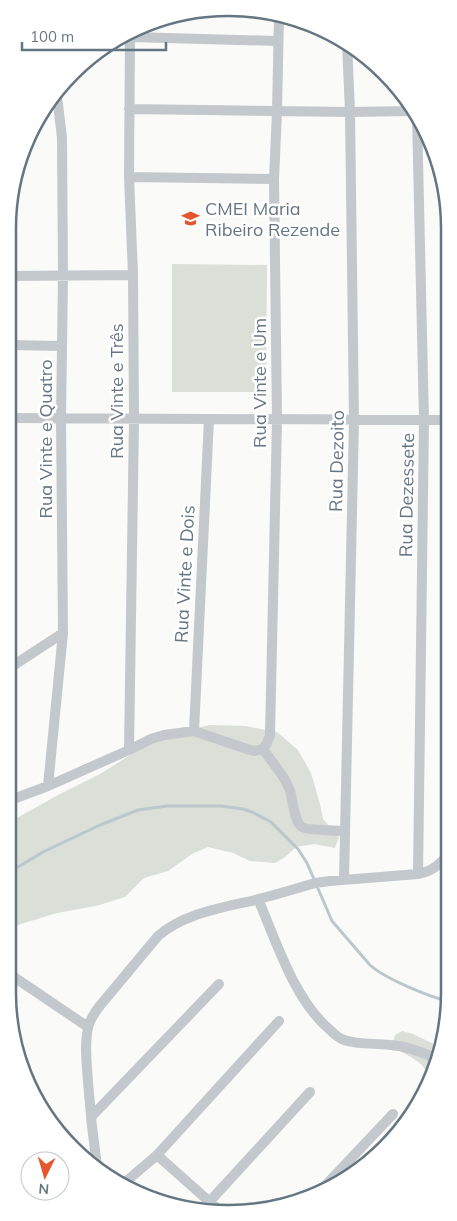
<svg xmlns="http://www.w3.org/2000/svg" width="457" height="1221" font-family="Mulish,sans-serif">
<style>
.green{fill:#dadfd7}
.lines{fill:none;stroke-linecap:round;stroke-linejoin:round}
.stream{stroke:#bbc7cb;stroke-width:3}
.minor{stroke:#c3c8cc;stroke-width:10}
.labels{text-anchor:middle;stroke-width:5;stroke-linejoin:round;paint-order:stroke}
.poi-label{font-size:18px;fill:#657683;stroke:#fff;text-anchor:start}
.street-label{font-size:18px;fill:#657683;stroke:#fff}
.rim{fill:none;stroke:#657683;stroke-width:2.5}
</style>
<rect width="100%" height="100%" fill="#fafaf8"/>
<!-- green -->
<path class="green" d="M172,264L267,265L266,392H172Z
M211,725L245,726L277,732L298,750L311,773L320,804L323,819L339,837L335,848L314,844L296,847L284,858L275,863L250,861L233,853L208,847L192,854L168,871L144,878L125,897L96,906L57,913L21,924L8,930V823L58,795L100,774L164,734Z
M402,1031L413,1034L442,1048L429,1076L422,1065L411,1057L396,1049L393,1042L395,1035Z"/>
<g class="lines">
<!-- stream -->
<path class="stream" d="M8,873L43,852L100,825L138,810L167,806H221L243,809L252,812L271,822L298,849L307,863L332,921L370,965C384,978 429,997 448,1001"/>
<!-- minor -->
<path class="minor" d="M130,37L278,41
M129,109L350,112L413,111
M417,116L424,420L418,874
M129,177L274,179
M8,276L133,275
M8,345L62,346
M8,418L448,420
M8,669L63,633
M194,731L209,419
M263,749L267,743L270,735L277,420L274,179L277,112L279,15
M263,749C271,761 286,777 290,791C293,800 294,822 302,827C309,831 336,830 345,831
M129,750L134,419L133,275L129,177L130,33
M48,786L63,633L61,419L63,276L62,138L58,104L56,92
M8,801L48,786L129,750L151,739L164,735L194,731L247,749L254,751L263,749
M344,879L354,420L350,112L347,43
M258,899C276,941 294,999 329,1029C333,1033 338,1038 344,1040C359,1045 375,1043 390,1045C407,1046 422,1052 437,1059
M11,975L88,1027
M91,1117L219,984
M157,1155L220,1211
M97,1166C93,1138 90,1110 88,1082C87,1064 84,1046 88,1028C89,1021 94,1014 98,1008L158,936C185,913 221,908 255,900C275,895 295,889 315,883L330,881L418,874C432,871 440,865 449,853
M122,1185L157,1155L279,1021
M323,1188L393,1114
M200,1212L310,1092"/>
</g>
<!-- icons -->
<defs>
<symbol id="school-bare" viewBox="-9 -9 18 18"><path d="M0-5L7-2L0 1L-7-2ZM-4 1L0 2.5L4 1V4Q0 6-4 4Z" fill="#e4572e" stroke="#fff" stroke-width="2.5" paint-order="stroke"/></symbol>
</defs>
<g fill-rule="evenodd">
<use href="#school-bare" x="178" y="206" width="25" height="25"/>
</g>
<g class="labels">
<!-- poi labels -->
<g class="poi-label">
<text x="205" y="215">CMEI Maria<tspan x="205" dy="21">Ribeiro Rezende</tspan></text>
</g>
<!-- street labels -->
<g class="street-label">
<text transform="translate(260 383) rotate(-90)" y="6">Rua Vinte e Um</text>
<text transform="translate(117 391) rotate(-90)" y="6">Rua Vinte e Três</text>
<text transform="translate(46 439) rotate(-90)" y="6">Rua Vinte e Quatro</text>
<text transform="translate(337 461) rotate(-89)" y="6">Rua Dezoito</text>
<text transform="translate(407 495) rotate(-89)" y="6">Rua Dezessete</text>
<text transform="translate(185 574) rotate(-87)" y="6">Rua Vinte e Dois</text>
</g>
</g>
<!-- crop -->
<path d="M0 0H457V1221H0ZM228 16H229A212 212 0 0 1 441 228V993A212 212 0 0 1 229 1205H228A212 212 0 0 1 16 993V228A212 212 0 0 1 228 16Z" fill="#fff" fill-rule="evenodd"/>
<path class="rim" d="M228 16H229A212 212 0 0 1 441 228V993A212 212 0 0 1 229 1205H228A212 212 0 0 1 16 993V228A212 212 0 0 1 228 16Z"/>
<!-- north arrow -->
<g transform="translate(45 1176) rotate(185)"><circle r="24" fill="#ffffff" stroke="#c1c8cd"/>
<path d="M0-4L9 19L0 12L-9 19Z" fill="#e4572e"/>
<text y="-8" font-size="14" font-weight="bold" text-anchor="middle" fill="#657683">N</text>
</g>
<!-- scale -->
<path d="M22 42v8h144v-8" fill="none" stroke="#657683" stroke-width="2.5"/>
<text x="30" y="42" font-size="15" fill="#657683" stroke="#ffffff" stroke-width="4" paint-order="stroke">100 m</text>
</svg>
